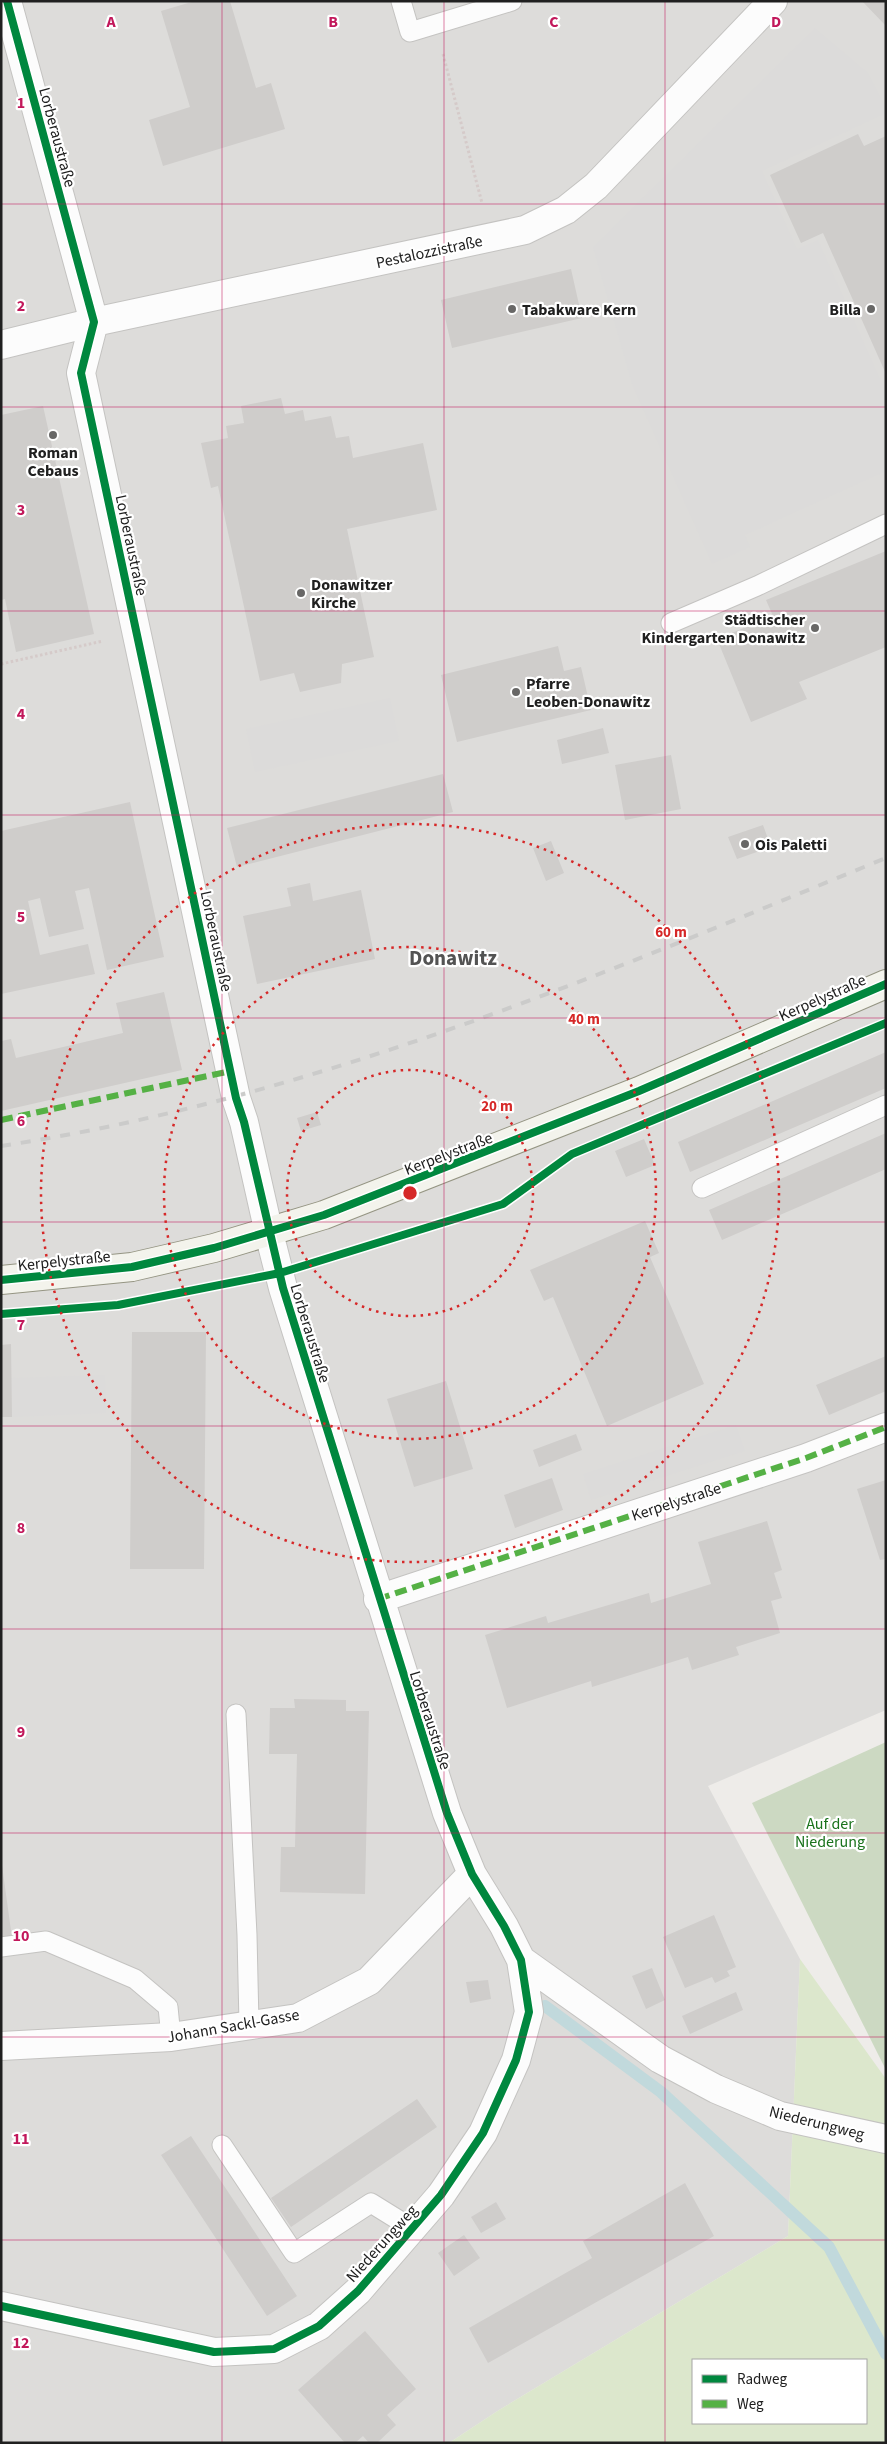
<svg xmlns="http://www.w3.org/2000/svg" width="887" height="2444" font-family="'Source Sans 3',sans-serif">
<style>
.residential{fill:#dddcda}
.grass{fill:#dce7cc;fill-rule:evenodd}
.forest{fill:#ccd9c2}
.parking{fill:#dcdbda}
.lines{fill:none;stroke-linecap:round;stroke-linejoin:round}
.stream{stroke:#c1d9dc;stroke-width:12}
.building{fill:#cfcdcb}
.service-casing{stroke:#c4c3c1;stroke-width:21}
.minor-casing{stroke:#c4c3c1;stroke-width:30}
.tertiary-casing{stroke:#c4c3c1;stroke-width:30}
.secondary-casing{stroke:#959583;stroke-width:30}
.path{stroke:#d5cac9;stroke-width:3;stroke-dasharray:2.5 2.5;stroke-linecap:butt}
.service{stroke:#fcfcfc;stroke-width:19}
.minor{stroke:#fcfcfc;stroke-width:28}
.tertiary{stroke:#fcfcfc;stroke-width:28}
.secondary{stroke:#f3f3ec;stroke-width:28}
.rail{stroke:#cbcbca;stroke-width:4;stroke-dasharray:10 10;stroke-linecap:butt}
.quiet{stroke:#55b145;stroke-width:6;stroke-dasharray:12 6;stroke-linecap:butt}
.cycleway-casing{stroke:#fff;stroke-width:11}
.cycleway{stroke:#00873e;stroke-width:8}
.grid{fill:none;stroke:#c2185b;stroke-width:1;stroke-opacity:0.55}
.ring{fill:none;stroke:#d62828;stroke-width:2.5;stroke-dasharray:2.5 5}
.poi-dot{fill:#686766;stroke:#fff;stroke-width:2}
.labels{text-anchor:middle;stroke-width:4.5;stroke-linejoin:round;paint-order:stroke}
.street-label{font-size:16px;fill:#202020;stroke:#fff}
.poi-label{font-size:16px;font-weight:bold;fill:#202020;stroke:#fff;text-anchor:start}
.park-label{font-size:16px;fill:#1a731c;stroke:#fff}
.district-label{font-size:21px;font-weight:bold;fill:#535353;stroke:#fff}
.grid-label{font-size:16px;text-anchor:middle;font-weight:bold;fill:#c2185b;stroke:#fff;stroke-width:4.5;stroke-linejoin:round;paint-order:stroke}
.centre{fill:#d62828;stroke:#fff;stroke-width:2.5}
.ring-label{font-size:15px;text-anchor:middle;font-weight:bold;fill:#d62828;stroke:#fff;stroke-width:4.5;stroke-linejoin:round;paint-order:stroke}
</style>
<rect width="100%" height="100%" fill="#eeece9"/>
<!-- residential -->
<path class="residential" d="M1,1H886V1710L708,1786L800,1959L788,2236L499,2410L449,2443H1Z"/>
<!-- grass -->
<path class="grass" d="M800,1959L886,2079V2443H449L499,2410L788,2236ZM693,2360H866V2423H693Z"/>
<!-- forest -->
<path class="forest" d="M886,1742V2070L752,1803Z"/>
<!-- parking -->
<path class="parking" d="M815,28L868,73L886,108V113L762,171L797,249L818,240L886,392V471L745,535L750,547L712,564L633,387L593,247Z
M390,698L399,741L255,772L246,729Z
M105,1375L106,1413L12,1417L11,1378Z
M736,1425L745,1451L591,1500L583,1474Z"/>
<g class="lines">
<!-- stream -->
<path class="stream" d="M545,2006L661,2092L829,2247L886,2354"/>
</g>
<!-- building -->
<path class="building" d="M195,1H230L256,88L271,83L285,129L163,166L149,120L190,107L161,11Z
M862,1H886V26Z
M858,134L864,146L886,136V374L823,233L801,243L770,175Z
M571,269L582,318L452,348L441,300Z
M281,398L285,414L303,410L305,421L331,416L336,438L349,436L353,458L423,443L437,510L347,529L374,657L342,664L341,683L300,692L294,673L260,681L218,486L211,488L201,443L228,438L226,426L244,423L241,406Z
M43,406L94,634L16,652L5,599L1,600V415Z
M886,551V647L799,682L807,699L751,722L717,639L773,616L766,600Z
M558,646L564,671L581,667L591,710L457,742L441,675Z
M603,728L609,753L562,764L557,740Z
M671,755L681,809L625,820L615,765Z
M443,774L453,812L237,867L227,828Z
M130,802L164,957L107,970L89,888L75,891L84,929L49,937L40,898L28,901L40,955L88,944L95,974L1,994V831Z
M763,825L771,847L737,859L728,837Z
M551,841L564,873L546,881L533,848Z
M310,883L313,901L361,890L375,959L257,984L243,916L291,906L287,888Z
M164,992L182,1070L1,1111V1041L11,1039L16,1058L123,1033L116,1003Z
M886,1052V1088L690,1172L678,1142Z
M317,1112L321,1125L301,1131L297,1118Z
M886,1133V1169L722,1240L709,1210Z
M644,1139L655,1165L626,1177L615,1151Z
M645,1221L659,1253L650,1257L704,1384L607,1426L553,1297L544,1301L530,1270Z
M132,1332H206L204,1569H130Z
M11,1344L12,1417H1V1345Z
M886,1356V1391L829,1415L816,1385Z
M446,1381L473,1469L414,1487L387,1399Z
M576,1434L582,1450L539,1467L533,1450Z
M552,1478L563,1510L515,1528L504,1495Z
M886,1480V1559L880,1560L857,1489Z
M767,1521L782,1570L774,1573L782,1598L771,1601L780,1633L736,1647L739,1655L692,1670L688,1657L592,1687L591,1681L507,1708L485,1635L546,1616L548,1623L649,1593L651,1603L711,1584L698,1542Z
M294,1699L346,1700V1711H369L365,1894L280,1892L281,1847H295L297,1754H269L270,1708H295Z
M1,1858L12,1938L1,1939Z
M714,1915L736,1967L727,1971L730,1976L715,1983L712,1977L685,1988L663,1937Z
M652,1968L665,2000L646,2009L632,1976Z
M488,1980L491,1999L470,2003L466,1982Z
M736,1992L743,2010L690,2034L682,2016Z
M417,2099L437,2127L291,2227L271,2198Z
M191,2136L297,2296L267,2316L161,2155Z
M685,2183L714,2236L488,2363L469,2328L592,2258L583,2241Z
M496,2202L506,2219L481,2233L471,2217Z
M464,2235L480,2258L454,2276L438,2253Z
M365,2331L416,2389L387,2415L396,2425L377,2443H369L363,2436L355,2443H345L298,2390Z"/>
<g class="lines">
<defs>
<path id="service" d="M401,1L410,32L512,1
M671,623L757,586L886,524
M702,1188L886,1105
M236,1714L247,1935L249,2024
M1,1947L46,1941L135,1979L168,2007L171,2037
M222,2145L294,2253L371,2203L413,2229"/>
<path id="minor" d="M1,345L94,322
M378,1599L806,1458L886,1427
M521,1960L660,2059L716,2089L780,2116L886,2139
M1,2046L171,2037L298,2018L369,1981L472,1874
M1,2306L214,2352L274,2349L319,2326L358,2291L441,2195L483,2133L516,2060L529,2012L521,1960L504,1926L472,1874L447,1813L283,1288L269,1233"/>
<path id="tertiary" d="M7,1L94,322L81,373L236,1098L244,1122L269,1233
M94,322L525,230L566,210L596,186L773,1"/>
<path id="secondary" d="M1,1280L132,1267L214,1248L324,1215L639,1091L886,984"/>
</defs>
<!-- service casing -->
<use href="#service" class="service-casing"/>
<!-- minor casing -->
<use href="#minor" class="minor-casing"/>
<!-- tertiary casing -->
<use href="#tertiary" class="tertiary-casing"/>
<!-- secondary casing -->
<use href="#secondary" class="secondary-casing"/>
<!-- path -->
<path class="path" d="M443,54L482,203
M1,664L103,641"/>
<!-- service -->
<use href="#service" class="service"/>
<!-- minor -->
<use href="#minor" class="minor"/>
<!-- tertiary -->
<use href="#tertiary" class="tertiary"/>
<!-- secondary -->
<use href="#secondary" class="secondary"/>
<!-- rail -->
<path class="rail" d="M1,1146C311,1099 598,976 886,858"/>
<!-- quiet -->
<path class="quiet" d="M1,1120L231,1071
M378,1599L806,1458L886,1427"/>
<defs>
<path id="cycleway" d="M1,1280L132,1267L214,1248L324,1215L639,1091L886,984
M1,1314L118,1305L280,1273L503,1204L572,1154L886,1023
M1,2306L214,2352L274,2349L319,2326L358,2291L441,2195L483,2133L516,2060L529,2012L521,1960L504,1926L472,1874L447,1813L283,1288L244,1122L236,1098L81,373L94,322L7,1"/>
</defs>
<!-- cycleway casing -->
<use href="#cycleway" class="cycleway-casing"/>
<!-- cycleway -->
<use href="#cycleway" class="cycleway"/>
</g>
<!-- grid -->
<path class="grid" d="M222,1V2443M444,1V2443M665,1V2443M1,204H886M1,407H886M1,611H886M1,815H886M1,1018H886M1,1222H886M1,1426H886M1,1629H886M1,1833H886M1,2037H886M1,2240H886"/>
<!-- distance rings -->
<g class="ring">
<circle cx="410" cy="1193" r="123"/>
<circle cx="410" cy="1193" r="246"/>
<circle cx="410" cy="1193" r="369"/>
</g>
<!-- markers -->
<g class="poi-dot">
<circle cx="512" cy="309" r="5"/>
<circle cx="871" cy="309" r="5"/>
<circle cx="53" cy="435" r="5"/>
<circle cx="301" cy="593" r="5"/>
<circle cx="815" cy="628" r="5"/>
<circle cx="516" cy="692" r="5"/>
<circle cx="745" cy="844" r="5"/>
</g>
<g class="labels">
<!-- street labels -->
<g class="street-label">
<text transform="translate(58 137) rotate(75)" y="6">Lorberaustraße</text>
<text transform="translate(429 251) rotate(-12)" y="6">Pestalozzistraße</text>
<text transform="translate(132 545) rotate(78)" y="6">Lorberaustraße</text>
<text transform="translate(217 941) rotate(78)" y="6">Lorberaustraße</text>
<text transform="translate(822 997) rotate(-24)" y="6">Kerpelystraße</text>
<text transform="translate(448 1153) rotate(-21)" y="6">Kerpelystraße</text>
<text transform="translate(64 1260) rotate(-6)" y="6">Kerpelystraße</text>
<text transform="translate(311 1333) rotate(73)" y="6">Lorberaustraße</text>
<text transform="translate(676 1501) rotate(-18)" y="6">Kerpelystraße</text>
<text transform="translate(431 1720) rotate(72)" y="6">Lorberaustraße</text>
<text transform="translate(233 2025) rotate(-10)" y="6">Johann Sackl-Gasse</text>
<text transform="translate(817 2122) rotate(14)" y="6">Niederungweg</text>
<text transform="translate(381 2243) rotate(-48)" y="6">Niederungweg</text>
</g>
<!-- poi labels -->
<g class="poi-label">
<text x="522" y="315">Tabakware Kern</text>
<text x="861" y="315" text-anchor="end">Billa</text>
<text x="53" y="458" text-anchor="middle">Roman<tspan x="53" dy="18">Cebaus</tspan></text>
<text x="311" y="590">Donawitzer<tspan x="311" dy="18">Kirche</tspan></text>
<text x="805" y="625" text-anchor="end">Städtischer<tspan x="805" dy="18">Kindergarten Donawitz</tspan></text>
<text x="526" y="689">Pfarre<tspan x="526" dy="18">Leoben-Donawitz</tspan></text>
<text x="755" y="850">Ois Paletti</text>
</g>
<!-- park labels -->
<g class="park-label">
<text x="830" y="1829">Auf der<tspan x="830" dy="18">Niederung</tspan></text>
</g>
<!-- district labels -->
<g class="district-label">
<text x="453" y="965">Donawitz</text>
</g>
</g>
<g class="grid-label">
<text x="111" y="27">A</text>
<text x="333" y="27">B</text>
<text x="554" y="27">C</text>
<text x="776" y="27">D</text>
<text x="21" y="108">1</text>
<text x="21" y="311">2</text>
<text x="21" y="515">3</text>
<text x="21" y="719">4</text>
<text x="21" y="922">5</text>
<text x="21" y="1126">6</text>
<text x="21" y="1330">7</text>
<text x="21" y="1533">8</text>
<text x="21" y="1737">9</text>
<text x="21" y="1941">10</text>
<text x="21" y="2144">11</text>
<text x="21" y="2348">12</text>
</g>
<circle cx="410" cy="1193" r="8" class="centre"/>
<g class="ring-label">
<text x="671" y="937">60 m</text>
<text x="584" y="1024">40 m</text>
<text x="497" y="1111">20 m</text>
</g>
<!-- border -->
<rect width="887" height="2444" fill="none" stroke="#202020" stroke-width="5"/>
<!-- legend -->
<rect x="692" y="2359" width="175" height="65" fill="#ffffff" stroke="#a6a6a6"/>
<rect x="702" y="2375" width="25" height="8" fill="#00873e" stroke="#a6a6a6"/>
<text x="737" y="2384" font-size="15" fill="#202020">Radweg</text>
<rect x="702" y="2400" width="25" height="8" fill="#55b145" stroke="#a6a6a6"/>
<text x="737" y="2409" font-size="15" fill="#202020">Weg</text>
</svg>
